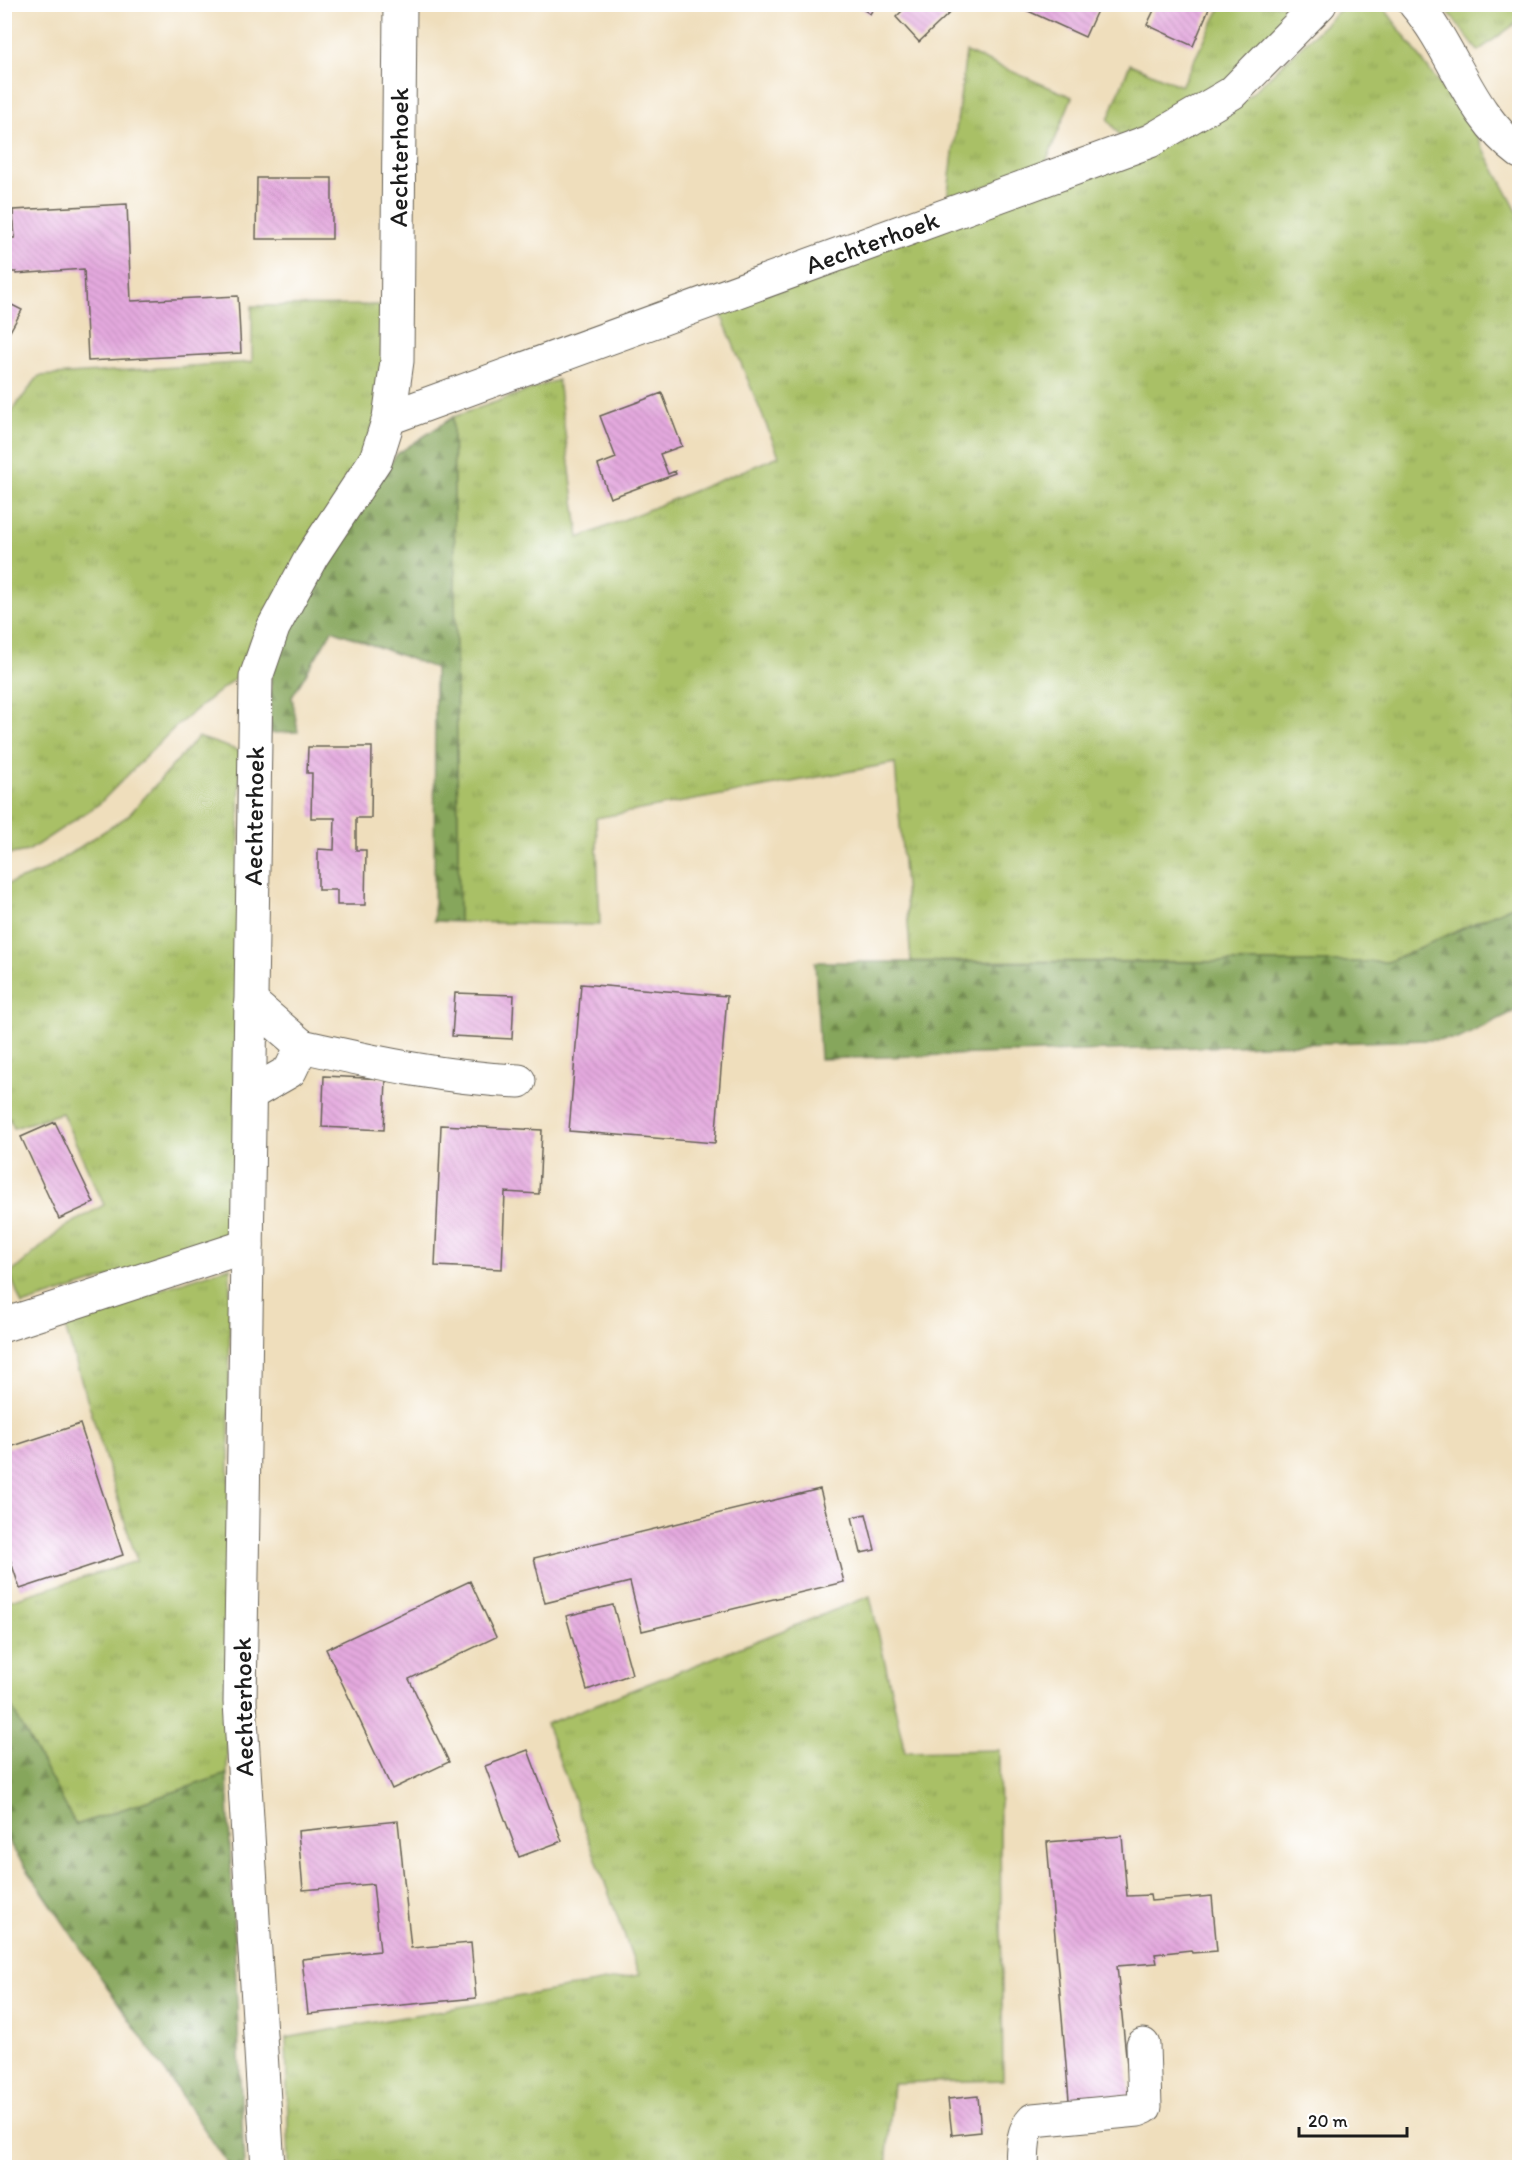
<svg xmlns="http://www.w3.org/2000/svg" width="1524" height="2172" font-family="Itim,sans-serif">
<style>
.grass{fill:url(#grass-tufts);stroke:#626e41;stroke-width:1.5}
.forest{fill:url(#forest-firs);stroke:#51613c;stroke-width:1.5}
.building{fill:url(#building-back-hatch)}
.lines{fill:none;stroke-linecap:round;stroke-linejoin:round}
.minor-casing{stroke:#666054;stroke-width:35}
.minor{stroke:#fff;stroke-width:33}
.labels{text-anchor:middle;stroke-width:6;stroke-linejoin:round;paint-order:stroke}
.street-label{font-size:26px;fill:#1c1c1c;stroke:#fff}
</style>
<defs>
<pattern id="grass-tufts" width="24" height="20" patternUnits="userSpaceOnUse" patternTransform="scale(1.5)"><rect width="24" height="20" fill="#a9c066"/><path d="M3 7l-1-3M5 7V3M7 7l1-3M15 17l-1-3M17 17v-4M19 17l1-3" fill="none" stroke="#91a458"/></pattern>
<pattern id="forest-firs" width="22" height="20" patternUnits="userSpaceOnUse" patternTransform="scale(1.5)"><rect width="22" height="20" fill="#86a65b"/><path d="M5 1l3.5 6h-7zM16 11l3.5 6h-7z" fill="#6d864a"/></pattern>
<pattern id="building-back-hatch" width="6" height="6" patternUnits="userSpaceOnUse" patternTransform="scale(1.5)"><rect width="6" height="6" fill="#e4a9de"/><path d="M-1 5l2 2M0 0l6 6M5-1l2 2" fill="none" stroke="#c391be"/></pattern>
</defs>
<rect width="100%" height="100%" fill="#fff"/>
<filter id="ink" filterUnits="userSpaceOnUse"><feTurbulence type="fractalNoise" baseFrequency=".0167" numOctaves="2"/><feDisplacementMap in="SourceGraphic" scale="12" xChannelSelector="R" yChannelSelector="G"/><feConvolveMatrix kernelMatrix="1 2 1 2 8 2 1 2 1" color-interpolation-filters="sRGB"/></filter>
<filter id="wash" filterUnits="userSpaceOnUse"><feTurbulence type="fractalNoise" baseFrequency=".008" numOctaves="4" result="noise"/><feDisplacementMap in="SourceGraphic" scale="24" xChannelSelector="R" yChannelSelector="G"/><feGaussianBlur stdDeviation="1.35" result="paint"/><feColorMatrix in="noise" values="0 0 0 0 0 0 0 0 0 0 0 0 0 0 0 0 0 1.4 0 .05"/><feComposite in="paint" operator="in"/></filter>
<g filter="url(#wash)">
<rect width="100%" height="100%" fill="#efdebc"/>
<!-- grass -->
<path class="grass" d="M1222,5H1303L1239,76L1166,116L1121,137L1108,120L1130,64L1181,86Z
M1345,5H1382L1475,133L1519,215V903L1388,962L911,961L895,763L596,818L600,925L459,922L453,417L558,380L579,538L779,456L720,312L1245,100Z
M1443,5H1519V21L1478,51Z
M966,52L1072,97L1045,165L947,200Z
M385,305L382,372L375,420L363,456L250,643L240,674L175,727L99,804L28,851L5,855L4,421L39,376L252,362V306Z
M198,737L240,751L235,1237L22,1305L10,1274L63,1228L104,1205L62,1113L14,1128L5,1110V885L43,871L128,816Z
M230,1267L227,1774L76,1825L5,1695L4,1602L137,1561L63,1321Z
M870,1596L905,1752L999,1750L1003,2080L893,2083L886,2167H289L286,2038L639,1975L546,1724Z"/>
<!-- forest -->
<path class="forest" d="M453,417L459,922L434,921L435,668L332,630L292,697L298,732L270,733L271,673L285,633L320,562L397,454Z
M1519,903V1009L1458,1039L820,1059L815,962H1388Z
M5,1695L76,1825L227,1774L244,2167H230L5,1837Z"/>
<g id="blocks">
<!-- building -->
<path class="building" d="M855,4H876L870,14Z
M909,4H959L919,42L896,17Z
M1028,4H1100L1085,37L1026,10Z
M1157,4H1211L1193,46L1147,25Z
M257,178H332V239H256Z
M127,204L131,301L238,296L241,353L88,361L84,269L16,274V272H4V238H15L13,210Z
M4,301L22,310L4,342Z
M662,393L682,446L660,454L668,474L675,471L676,474L610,498L598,465L616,458L600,416Z
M308,747H372L371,818H356V850H366L365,905H337V890H318V849L334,850L335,818H311L312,773H307Z
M581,984L727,996L715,1143L569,1131Z
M455,993L514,995L512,1039L452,1036Z
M324,1076L386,1079L384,1130L322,1127Z
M55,1122L94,1203L59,1219L21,1137Z
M441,1125L542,1130L539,1194L505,1192L502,1269L435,1266Z
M80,1424L123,1555L20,1589L4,1541V1449Z
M820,1489L844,1582L642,1631L630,1582L545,1603L534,1558Z
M866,1514L875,1550L861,1553L852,1517Z
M470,1581L496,1637L409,1679L449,1762L392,1789L326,1649Z
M613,1605L632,1674L587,1690L566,1616Z
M528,1750L562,1841L519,1857L485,1766Z
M398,1821L411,1948L471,1943L476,1998L308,2014L302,1959L380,1951L373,1884L303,1890L298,1831Z
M1122,1836L1127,1896L1150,1895L1151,1901L1212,1896L1217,1951L1192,1953L1191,1950L1155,1954L1157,1963L1117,1966L1130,2095L1069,2100L1047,1842Z
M978,2096L981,2132L952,2135L948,2099Z"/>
</g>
</g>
<g filter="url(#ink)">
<use href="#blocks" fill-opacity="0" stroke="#666054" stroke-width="1.5"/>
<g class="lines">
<defs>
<g id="minor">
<path d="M1415,4C1455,50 1468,114 1520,152"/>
<path id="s1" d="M389,418L1150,141L1232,93L1320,4"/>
<path d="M302,1046C374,1062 445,1078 519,1081"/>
<path d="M250,1094L290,1071L302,1046L251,1002"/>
<path d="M4,1325L247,1246"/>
<path id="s2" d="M268,2168L240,1702L256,677L273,628L312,556L376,459L389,418L397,361L400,4"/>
<path d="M1022,2168C1023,2152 1021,2132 1033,2120L1138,2110L1145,2107L1143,2045"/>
</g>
</defs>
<!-- minor casing -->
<use href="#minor" class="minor-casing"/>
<!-- minor -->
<use href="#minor" class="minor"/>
</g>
</g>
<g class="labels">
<!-- street labels -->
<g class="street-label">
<text dy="9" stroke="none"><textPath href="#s2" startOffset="2046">Aechterhoek</textPath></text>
<text dy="9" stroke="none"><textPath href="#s1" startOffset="514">Aechterhoek</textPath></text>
<text dy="9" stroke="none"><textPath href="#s2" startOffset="1353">Aechterhoek</textPath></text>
<text transform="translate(243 1707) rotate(-91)" y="9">Aechterhoek</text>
</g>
</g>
<!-- margin -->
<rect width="1524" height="2172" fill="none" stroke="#fff" stroke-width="24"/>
<!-- scale -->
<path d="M1299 2127v9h108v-9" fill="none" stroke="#1c1c1c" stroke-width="3"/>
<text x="1308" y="2127" font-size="18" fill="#1c1c1c" stroke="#ffffff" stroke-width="4.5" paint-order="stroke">20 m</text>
</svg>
